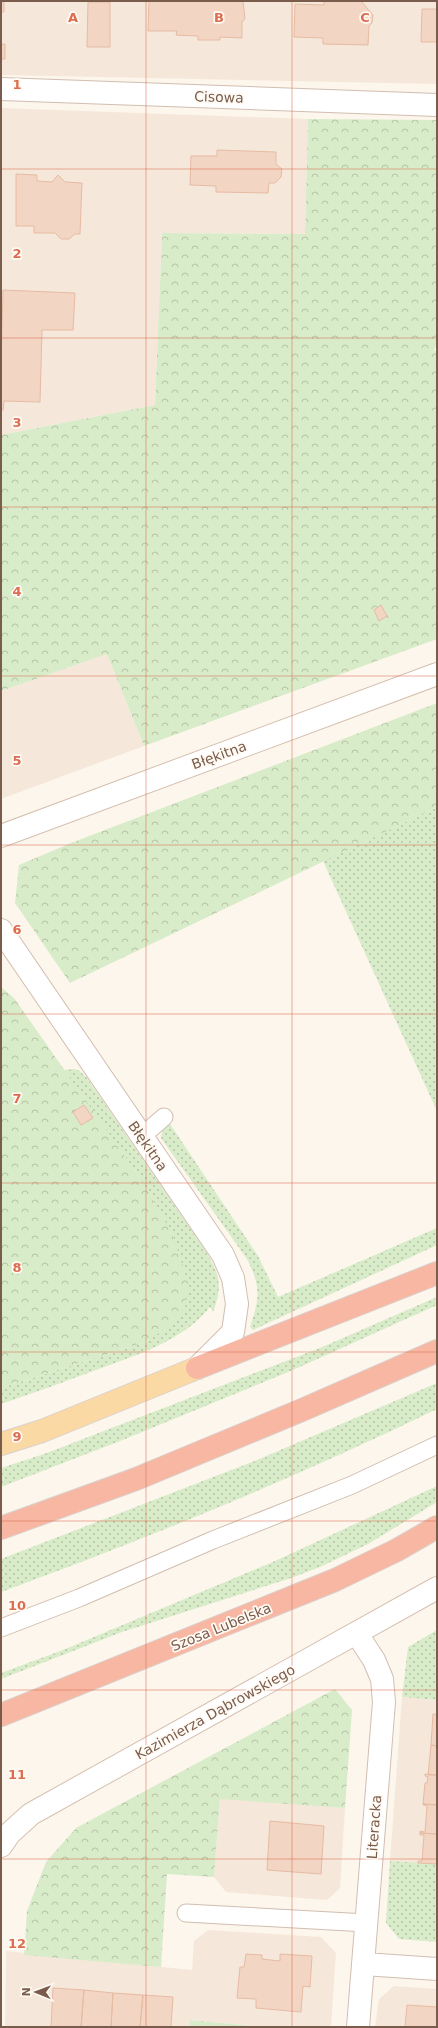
<svg xmlns="http://www.w3.org/2000/svg" width="438" height="2028" font-family="'DejaVu Sans',sans-serif">
<style>
.residential{fill:#f5e8da}
.grass{fill:url(#grass-dots)}
.forest{fill:url(#forest-crowns)}
.building{fill:#f3d5c3;stroke:#e6bba3}
.lines{fill:none;stroke-linecap:round;stroke-linejoin:round}
.lane-casing{stroke:#d1beb0;stroke-width:19}
.street-casing{stroke:#d1beb0;stroke-width:24}
.secondary-casing{stroke:#d6c0b0;stroke-width:24}
.primary-casing{stroke:#dad1cd;stroke-width:24}
.highway-casing{stroke:#dad1cd;stroke-width:24}
.lane{stroke:#fff;stroke-width:17}
.street{stroke:#fff;stroke-width:22}
.secondary{stroke:#fff;stroke-width:22}
.primary{stroke:#fbd9a5;stroke-width:22}
.highway{stroke:#f7b7a3;stroke-width:22}
.grid{fill:none;stroke:#dc6d51;stroke-width:1;stroke-opacity:0.55}
.labels{text-anchor:middle;stroke-width:3.5;stroke-linejoin:round;paint-order:stroke}
.street-label{font-size:14px;fill:#7a5c4d;stroke:#fffaf3}
.grid-label{font-size:13px;text-anchor:middle;font-weight:bold;fill:#dc6d51;stroke:#fffaf3;stroke-width:3.5;stroke-linejoin:round;paint-order:stroke}
</style>
<defs>
<pattern id="grass-dots" width="8" height="8" patternUnits="userSpaceOnUse"><rect width="8" height="8" fill="#d8ecc9"/><path d="M2 2h.1M6 6h.1" fill="none" stroke="#b4c2a5" stroke-width="1.8" stroke-linecap="round"/></pattern>
<pattern id="forest-crowns" width="20" height="18" patternUnits="userSpaceOnUse"><rect width="20" height="18" fill="#d8ecc9"/><path d="M2 6a3 3 0 1 1 6 0M12 15a3 3 0 1 1 6 0" fill="none" stroke="#b4c2a5"/></pattern>
</defs>
<rect width="100%" height="100%" fill="#fdf6ec"/>
<!-- residential -->
<path class="residential" d="M1,1H437V84L1,75Z
M1,108L308,119L305,234L162,233L155,405L1,435Z
M107,654L144,746L1,799V691Z
M402,1697L437,1700V1864L390,1861Z
M220,1798L345,1808L340,1888L327,1900L226,1892L214,1877Z
M208,1930L321,1937L336,1953L331,2027H265L190,2020V2027H5L6,1951L192,1970L194,1941Z
M394,1986L437,1989V2027H375L379,1999Z"/>
<!-- grass -->
<path class="grass" d="M437,807V1111L323,861Z
M74,1069L80,1071L87,1078L205,1250C220,1275 223,1285 213,1312L210,1307C182,1342 136,1355 96,1370C64,1382 33,1393 1,1404V1388L148,1341L140,1178L64,1070Z
M168,1121L258,1256L278,1297L437,1228V1245L253,1330L250,1327C260,1298 261,1287 247,1259L161,1138L163,1126Z
M437,1297V1305L293,1370L120,1441L1,1487V1468L44,1454L320,1348Z
M437,1383V1409C295,1478 149,1538 1,1592V1559L257,1460Z
M437,1486V1502L368,1544L320,1567L291,1578L122,1632L1,1679V1673L63,1650L273,1562Z
M437,1630V1700L402,1697L408,1647Z
M390,1861L437,1864V1942L399,1939L386,1923Z"/>
<!-- forest -->
<path class="forest" d="M308,119L437,120V342L434,351H437V639L144,746L107,654L1,691V435L155,405L162,233L305,234Z
M437,703V807L70,983L15,903L19,865L71,843Z
M1,987L14,998L140,1178L172,1233L188,1282L186,1305L177,1320L148,1341L1,1388Z
M335,1689L352,1710L345,1808L220,1799L214,1877L167,1874L161,1967L24,1955L27,1911L46,1862L76,1828Z
M190,2020L265,2027H190Z"/>
<!-- building -->
<path class="building" d="M1,1H4V12H1Z
M149,1H243L245,19L242,22V38L220,37V40H198V36L176,35L177,31H148Z
M324,1H361L373,15L372,23L369,26L368,45L323,44V38L294,37L295,4L324,5Z
M88,2H110V47H87Z
M422,9H437V42H421Z
M5,44V59H1V45Z
M217,150L276,152V164L282,169L281,177L275,183H269L268,193L216,192V186L190,185L191,156H217Z
M16,174L37,175V181L52,182L58,175L65,182L82,183L80,234H75L69,239H61L55,233H34V226H16Z
M3,290L75,293L73,330H42L40,402L4,401L3,410H1V360Z
M381,605L387,616L379,621L374,610Z
M84,1105L93,1118L81,1125L73,1112Z
M433,1714H437V1746L431,1745Z
M431,1745L437,1746V1775H428Z
M425,1774L437,1775V1805L423,1804L425,1783H427L428,1777L425,1776Z
M423,1804L437,1805V1834L420,1833V1831L425,1832L427,1806L423,1805Z
M270,1821L324,1826L321,1874L267,1870Z
M420,1833L437,1834V1864L418,1863V1861H422L424,1835H420Z
M246,1954L262,1955V1959L280,1961V1954L312,1956L310,1987L303,1986L301,2012L256,2008V1999L237,1998L240,1967H244Z
M53,1988L84,1990L81,2027H51Z
M84,1990L113,1993L111,2027H81Z
M113,1993L143,1995L140,2027H111Z
M143,1995L173,1997L171,2027H140Z
M407,2005L437,2007V2027H405Z"/>
<g class="lines">
<defs>
<path id="lane" d="M141,1137L164,1117
M1,1628L79,1598L213,1540L352,1485L437,1445
M186,1913L367,1923"/>
<path id="street" d="M1,89L437,105
M1,930L223,1255L233,1278L237,1304L233,1332L197,1368
M357,1634L374,1660L382,1679L384,1702L358,2027
M364,1964L437,1969"/>
<path id="secondary" d="M1,836L437,674
M1,1846L10,1833L31,1814L437,1588"/>
<path id="primary" d="M1,1444L42,1431L197,1368"/>
<path id="highway" d="M197,1368L437,1273
M1,1528L136,1479L302,1410L437,1351
M1,1715L335,1580L397,1550L437,1527"/>
</defs>
<!-- lane casing -->
<use href="#lane" class="lane-casing"/>
<!-- street casing -->
<use href="#street" class="street-casing"/>
<!-- secondary casing -->
<use href="#secondary" class="secondary-casing"/>
<!-- primary casing -->
<use href="#primary" class="primary-casing"/>
<!-- highway casing -->
<use href="#highway" class="highway-casing"/>
<!-- lane -->
<use href="#lane" class="lane"/>
<!-- street -->
<use href="#street" class="street"/>
<!-- secondary -->
<use href="#secondary" class="secondary"/>
<!-- primary -->
<use href="#primary" class="primary"/>
<!-- highway -->
<use href="#highway" class="highway"/>
</g>
<!-- grid -->
<path class="grid" d="M146,1V2027M292,1V2027M1,169H437M1,338H437M1,507H437M1,676H437M1,845H437M1,1014H437M1,1183H437M1,1352H437M1,1521H437M1,1690H437M1,1859H437"/>
<g class="labels">
<!-- street labels -->
<g class="street-label">
<text transform="translate(219 97) rotate(2)" y="5">Cisowa</text>
<text transform="translate(219 755) rotate(-20)" y="5">Błękitna</text>
<text transform="translate(148 1146) rotate(55)" y="5">Błękitna</text>
<text transform="translate(221 1627) rotate(-22)" y="5">Szosa Lubelska</text>
<text transform="translate(215 1712) rotate(-29)" y="5">Kazimierza Dąbrowskiego</text>
<text transform="translate(374 1827) rotate(-86)" y="5">Literacka</text>
</g>
</g>
<g class="grid-label">
<text x="73" y="22">A</text>
<text x="219" y="22">B</text>
<text x="365" y="22">C</text>
<text x="17" y="89">1</text>
<text x="17" y="258">2</text>
<text x="17" y="427">3</text>
<text x="17" y="596">4</text>
<text x="17" y="765">5</text>
<text x="17" y="934">6</text>
<text x="17" y="1103">7</text>
<text x="17" y="1272">8</text>
<text x="17" y="1441">9</text>
<text x="17" y="1610">10</text>
<text x="17" y="1779">11</text>
<text x="17" y="1948">12</text>
</g>
<!-- border -->
<rect width="438" height="2028" fill="none" stroke="#7a5c4d" stroke-width="4"/>
<!-- north arrow -->
<g transform="translate(36 1992) rotate(271)" stroke="#fffaf3" stroke-width="3" paint-order="stroke">
<path d="M0-3L7 15L0 10L-7 15Z" fill="#7a5c4d"/>
<text y="-6" font-size="11" font-weight="bold" text-anchor="middle" fill="#7a5c4d">N</text>
</g>
</svg>
